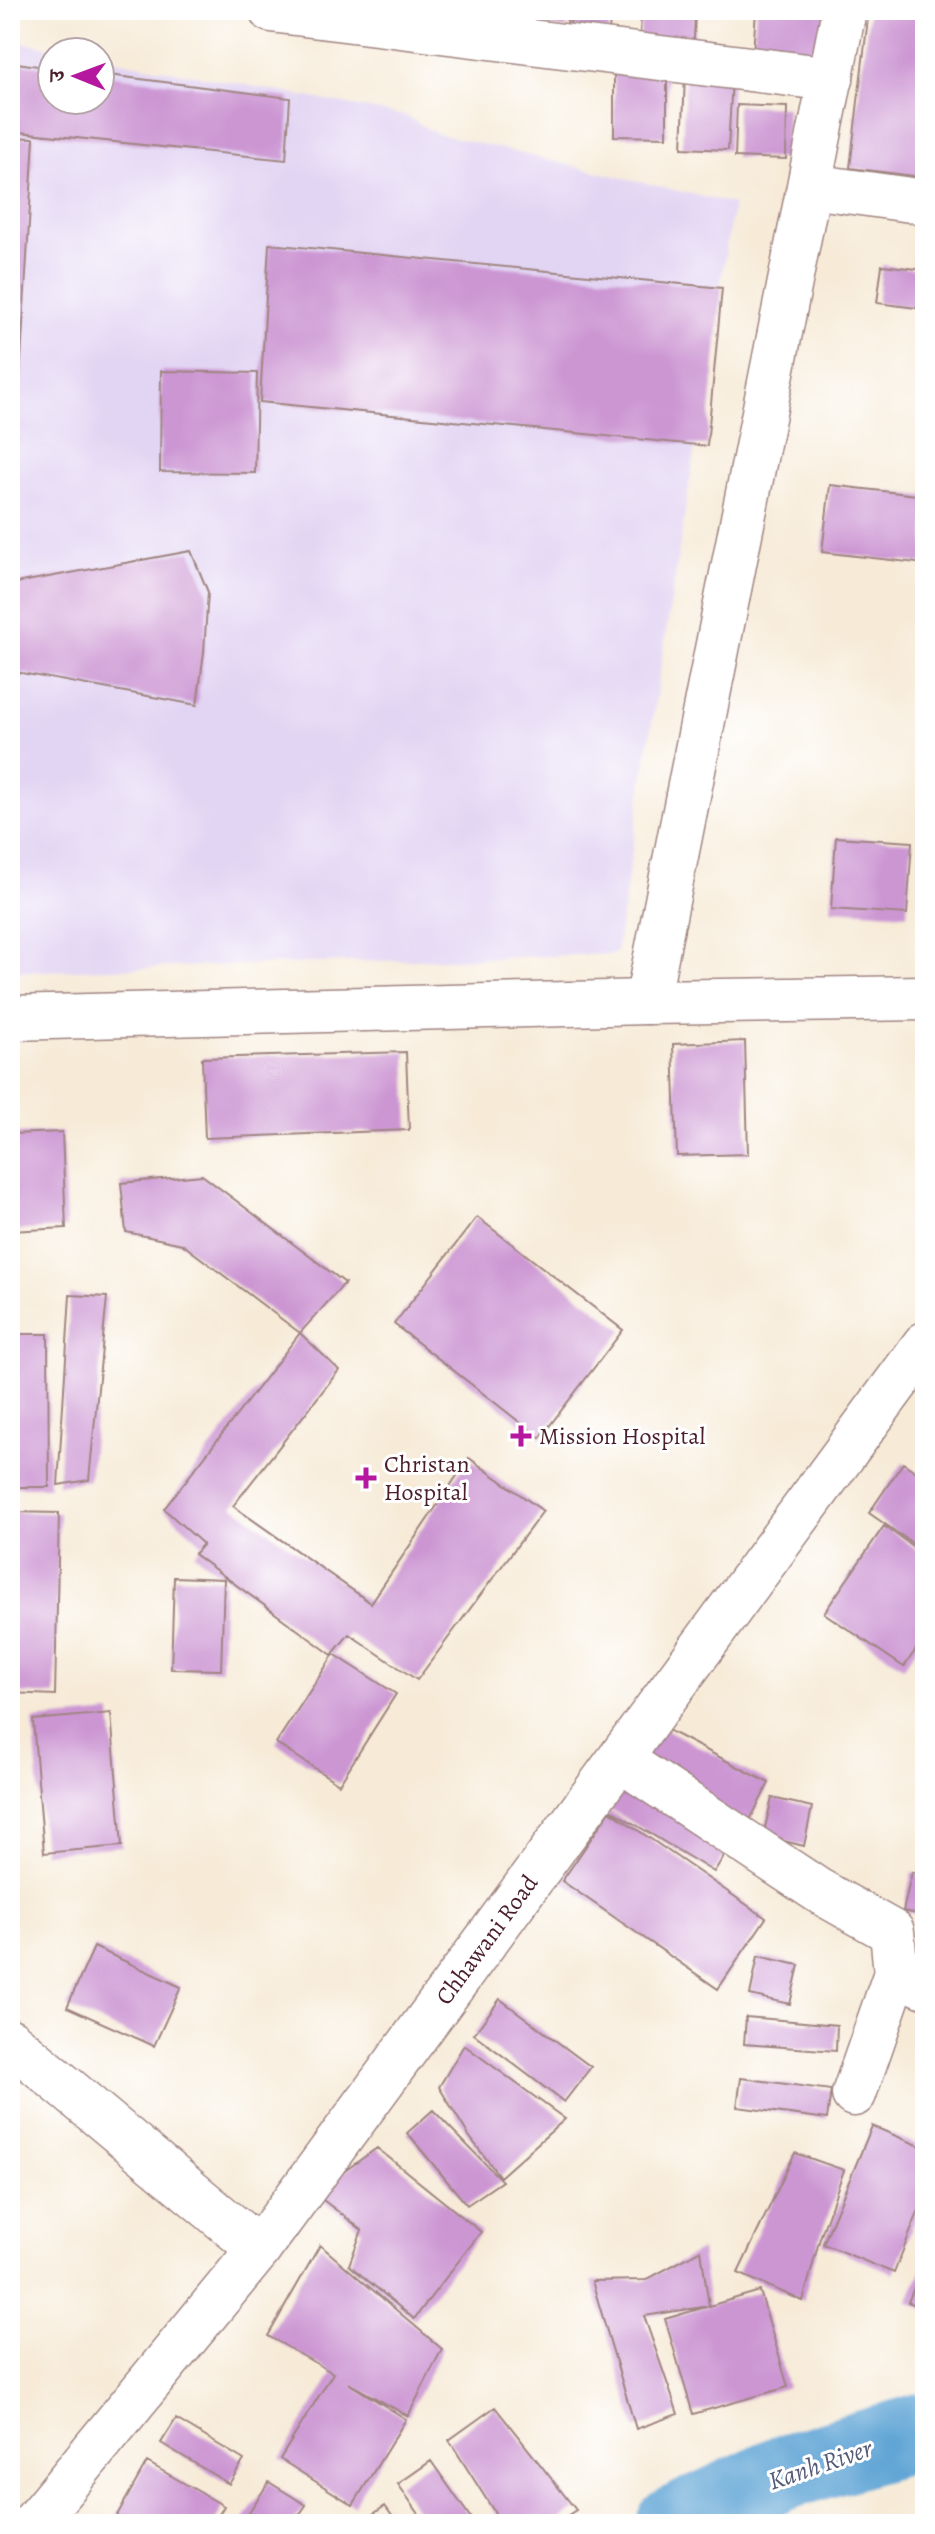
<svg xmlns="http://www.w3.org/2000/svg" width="935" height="2534" font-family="Alegreya,'Noto Serif Devanagari',serif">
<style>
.built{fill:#e2d4f3}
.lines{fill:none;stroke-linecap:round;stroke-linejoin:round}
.river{stroke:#60a5d5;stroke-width:76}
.building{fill:#cc96d3}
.minor-casing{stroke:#a08582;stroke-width:47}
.minor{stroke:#fff;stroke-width:44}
.poi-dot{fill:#b5179e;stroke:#fff;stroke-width:3}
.labels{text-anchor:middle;stroke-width:6;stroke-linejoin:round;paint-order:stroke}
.poi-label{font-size:24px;fill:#4a1f2b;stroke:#fff;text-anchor:start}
.street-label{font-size:24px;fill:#4a1f2b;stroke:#fff}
.water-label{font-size:26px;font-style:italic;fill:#545b77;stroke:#fff}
</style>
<rect width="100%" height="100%" fill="#fff"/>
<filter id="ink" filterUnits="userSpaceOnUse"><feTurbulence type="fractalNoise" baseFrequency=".0125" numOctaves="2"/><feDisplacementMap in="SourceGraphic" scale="16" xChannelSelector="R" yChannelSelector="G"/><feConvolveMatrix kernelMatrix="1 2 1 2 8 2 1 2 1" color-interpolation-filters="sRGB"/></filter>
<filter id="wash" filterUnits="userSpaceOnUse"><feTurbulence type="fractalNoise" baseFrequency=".006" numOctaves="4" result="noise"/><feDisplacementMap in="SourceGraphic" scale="32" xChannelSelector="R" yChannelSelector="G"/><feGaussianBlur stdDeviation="1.8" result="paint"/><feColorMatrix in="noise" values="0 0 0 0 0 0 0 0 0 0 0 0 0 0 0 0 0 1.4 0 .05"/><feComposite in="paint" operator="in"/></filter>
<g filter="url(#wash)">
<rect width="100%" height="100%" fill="#f7ebd8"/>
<!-- built -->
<path class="built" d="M10,40L72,52H52V100H100V57L406,116L435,133L733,204L616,954L10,972Z"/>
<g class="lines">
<!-- river -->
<path class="river" d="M674,2524L782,2473L925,2430"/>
</g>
<g id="blocks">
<!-- building -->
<path class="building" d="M448,10H490L489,23Z
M493,10H524L523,26L492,24Z
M526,10H568L567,28L525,25Z
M571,10H611L609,31L570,27Z
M641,10H695L694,40L640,37Z
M756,10H829L826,58L753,54Z
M869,10L925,12V150L922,177L850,168Z
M10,62L52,68V100H100V74L290,98L286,160L10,131Z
M614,62H667V137L614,136Z
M685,76L732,78L728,150L682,148Z
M737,105L787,107L786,159L735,157Z
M10,137L34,138L12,512H10Z
M269,244L722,288L707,446L260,402Z
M882,265L925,270V309L877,303Z
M161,371L257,373L255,473L160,472Z
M830,485L925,496V564L822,552Z
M191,551L208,592L204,652L197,705L10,671V584Z
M836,837L912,842L907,914L831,909Z
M745,1041L748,1154L677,1156L673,1044Z
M406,1052L409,1130L205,1138L202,1058Z
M62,1132L66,1228L10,1231V1134Z
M202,1175L345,1283L300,1333L182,1244L126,1232L121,1183Z
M477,1217L623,1330L540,1438L394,1324Z
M70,1295L107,1297L89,1480L58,1485Z
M300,1333L339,1370L233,1506L371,1603L469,1458L543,1511L417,1680L349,1634L332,1655L194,1554L203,1544L164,1509Z
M10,1334H48L49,1487H10Z
M903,1463L925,1478V1552L869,1513Z
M10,1512L59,1513L55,1695L10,1693Z
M884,1526L925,1555V1636L904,1667L824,1613Z
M174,1577L224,1579L221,1670L171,1669Z
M334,1654L396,1694L339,1784L276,1743Z
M111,1713L122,1846L44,1853L33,1720Z
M658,1725L769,1783L748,1824L638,1766Z
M628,1776L734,1840L714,1872L608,1808Z
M772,1798L812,1807L804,1846L763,1836Z
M610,1811L766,1918L718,1989L562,1881Z
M912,1872L925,1875V1916L903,1911Z
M94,1947L181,1987L154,2046L67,2007Z
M758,1956L799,1965L790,2004L750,1995Z
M500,1999L591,2067L564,2102L474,2034Z
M746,2017L837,2025L836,2051L744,2044Z
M464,2045L565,2119L500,2177L469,2136L439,2087Z
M741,2078L831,2090L827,2119L737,2107Z
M433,2110L502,2181L467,2205L407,2133Z
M872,2126L925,2148V2195L894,2273L823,2244Z
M377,2148L481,2232L414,2319L349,2265L362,2230L314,2193Z
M795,2153L844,2170L820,2238L803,2301L738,2273Z
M320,2245L442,2349L408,2416L348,2383L406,2419L353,2505L280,2459L333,2373L268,2336Z
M701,2250L709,2306L644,2316L678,2414L636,2429L592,2281L646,2280Z
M925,2262V2309L908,2302Z
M760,2291L788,2387L693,2414L665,2319Z
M495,2407L576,2510L554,2524H502L449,2440Z
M176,2419L244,2460L229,2484L161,2443Z
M431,2461L475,2524H426L398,2484Z
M147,2462L224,2506L213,2524H112Z
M269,2482L306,2505L293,2524H241Z
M385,2506L398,2524H358Z
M925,2516V2524H898V2523Z"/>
</g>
</g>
<g filter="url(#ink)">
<use href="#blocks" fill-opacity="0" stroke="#a08582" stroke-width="2"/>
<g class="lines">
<defs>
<g id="minor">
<path d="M271,10L831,79"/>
<path d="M810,186L925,202"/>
<path d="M647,1002L844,10"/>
<path d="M10,1018L647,1002L925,998"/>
<path d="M621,1760L819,1891L892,1932L896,1973L925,1986"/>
<path d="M10,2041L259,2249"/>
<path d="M854,2094L896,1973"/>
<path id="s1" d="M33,2524L259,2249L925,1344"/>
</g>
</defs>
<!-- minor casing -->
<use href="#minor" class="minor-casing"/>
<!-- minor -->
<use href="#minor" class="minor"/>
</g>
</g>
<!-- markers -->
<g class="poi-dot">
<path d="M517 1424h8v8h8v8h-8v8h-8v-8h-8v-8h8z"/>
<path d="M362 1466h8v8h8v8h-8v8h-8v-8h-8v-8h8z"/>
</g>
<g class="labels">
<!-- poi labels -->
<g class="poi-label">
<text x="539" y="1444">Mission Hospital</text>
<text x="384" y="1472">Christan<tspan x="384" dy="28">Hospital</tspan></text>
</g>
<!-- street labels -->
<g class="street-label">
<text dy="8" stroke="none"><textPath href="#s1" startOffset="740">Chhawani Road</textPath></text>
</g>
<!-- water labels -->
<g class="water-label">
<text transform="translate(820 2464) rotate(-19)" y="9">Kanh River</text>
</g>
</g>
<!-- margin -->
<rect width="935" height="2534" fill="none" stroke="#fff" stroke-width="40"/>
<!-- north arrow -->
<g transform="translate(76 76) rotate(271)"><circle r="38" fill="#ffffff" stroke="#b7a5aa" stroke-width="2"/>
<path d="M0-6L14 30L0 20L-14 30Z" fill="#b5179e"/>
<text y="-12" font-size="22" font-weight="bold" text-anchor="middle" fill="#4a1f2b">उ</text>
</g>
</svg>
